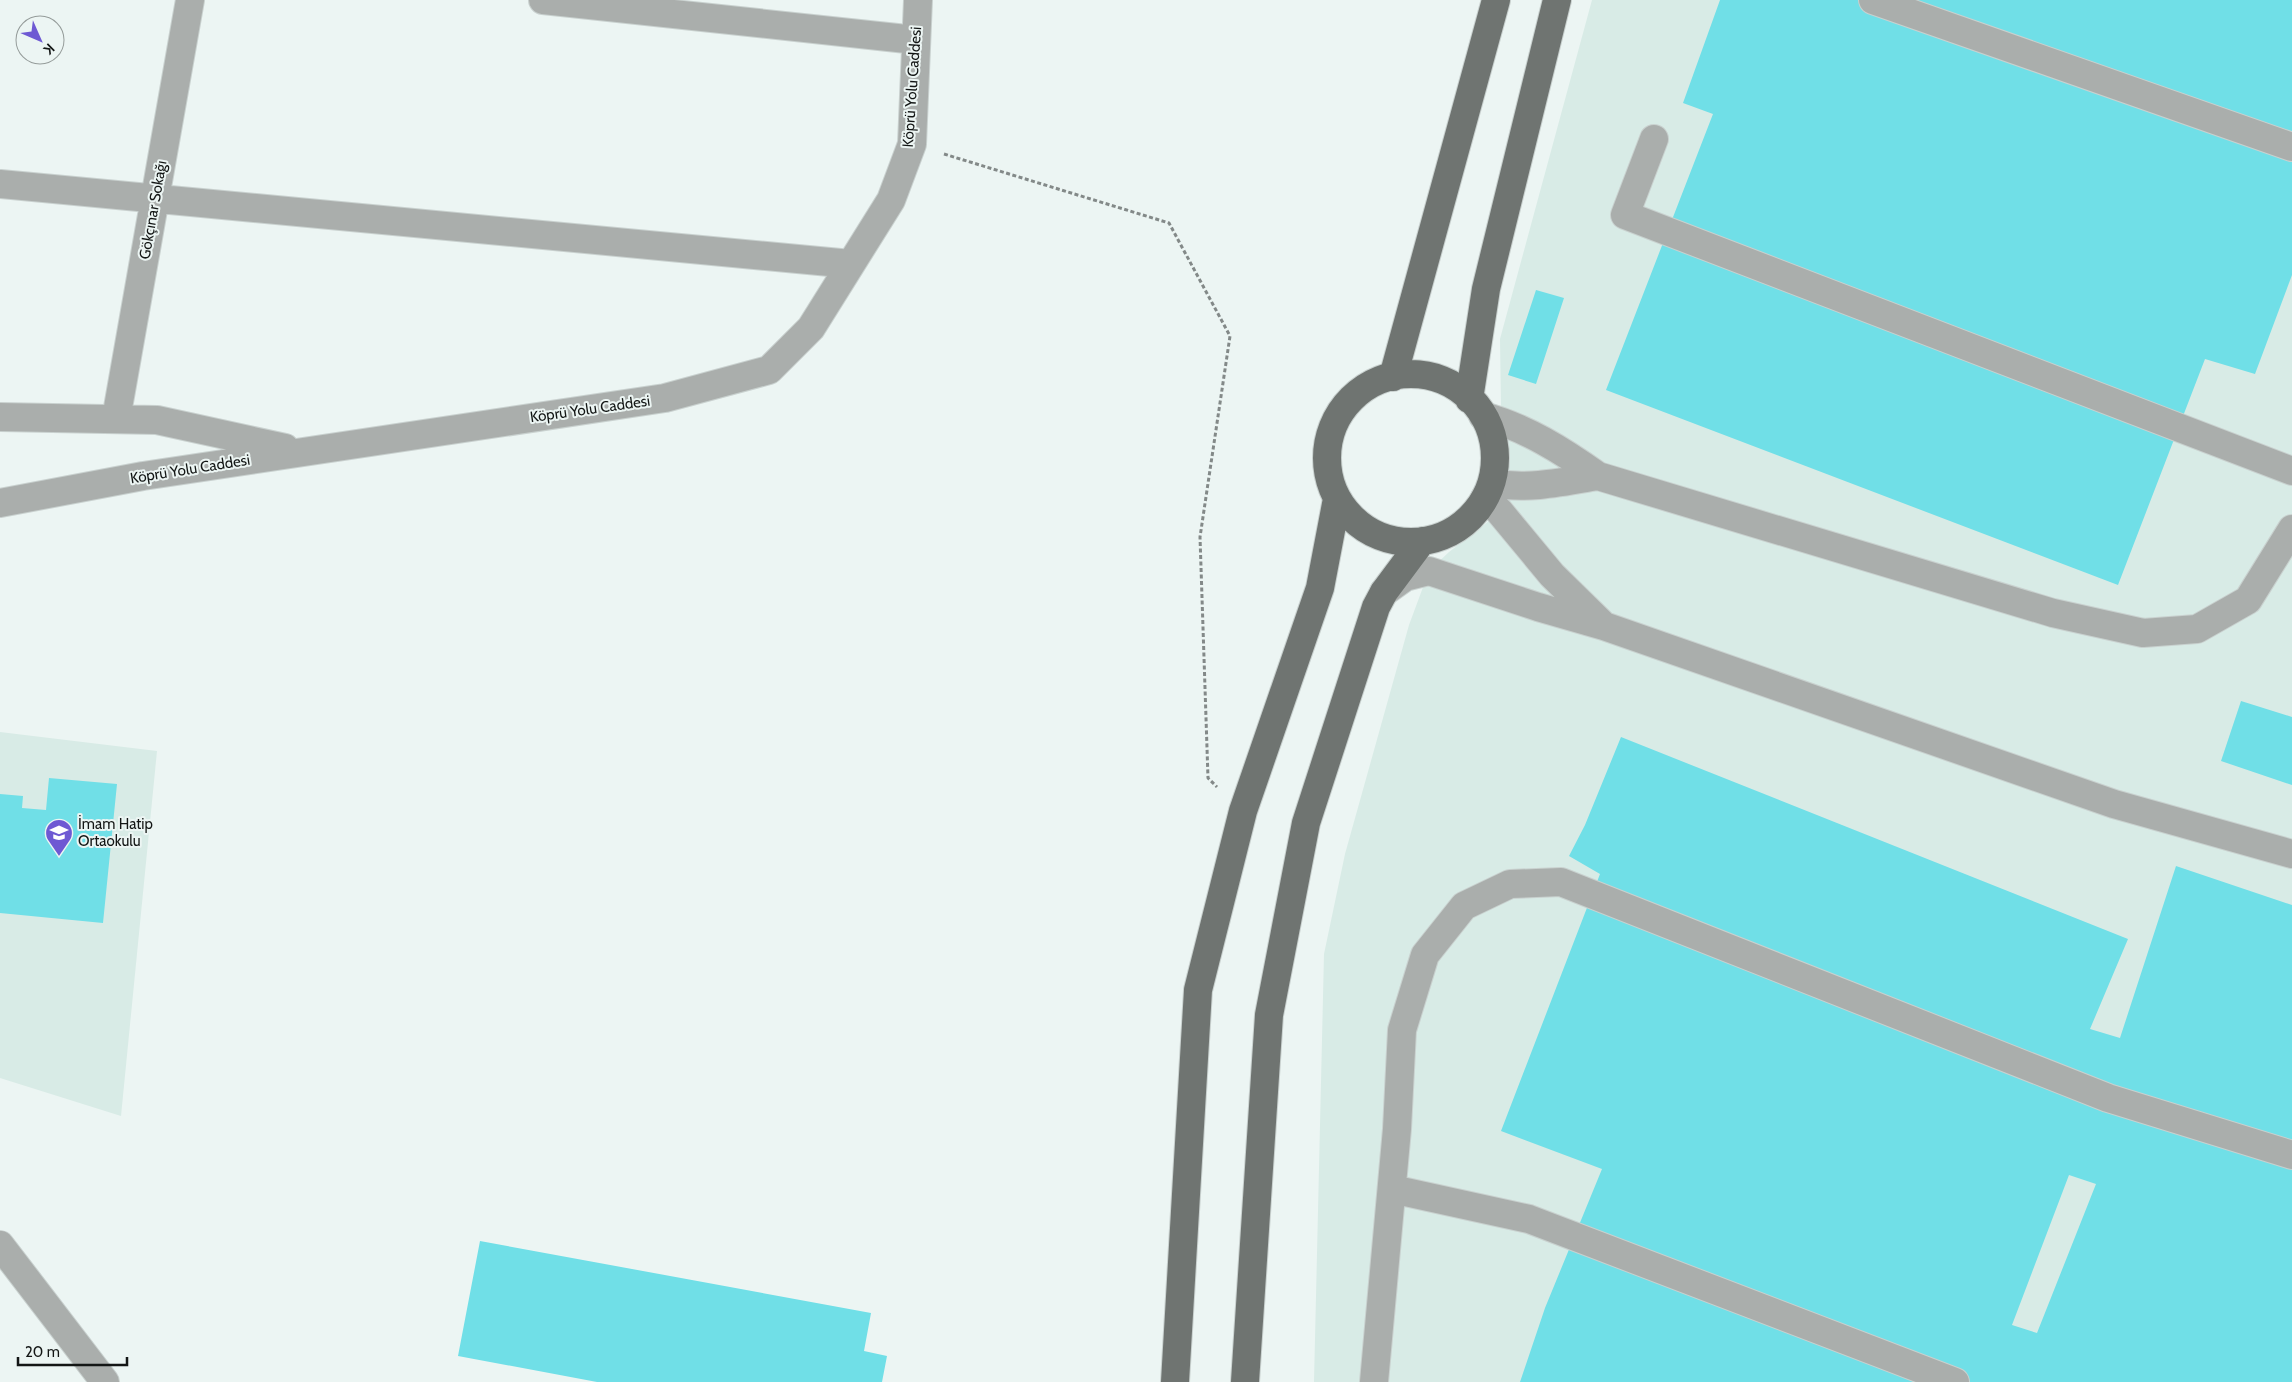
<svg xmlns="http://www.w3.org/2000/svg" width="2292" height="1382" font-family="Cabin,sans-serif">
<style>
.built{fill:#d8ebe6}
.building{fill:#70dfe7;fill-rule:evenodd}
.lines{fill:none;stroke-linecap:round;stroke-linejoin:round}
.minor-casing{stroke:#c9d1cf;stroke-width:30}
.major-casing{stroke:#c9d1cf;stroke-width:30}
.path{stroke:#838988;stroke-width:3;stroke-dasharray:4 2.5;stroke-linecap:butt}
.minor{stroke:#aaaeac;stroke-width:28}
.major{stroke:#6f7471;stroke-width:28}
.labels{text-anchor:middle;stroke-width:4;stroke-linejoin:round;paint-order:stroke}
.street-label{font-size:15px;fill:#131615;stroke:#ecf5f3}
.poi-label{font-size:15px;fill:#131615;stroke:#ecf5f3;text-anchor:start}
</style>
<rect width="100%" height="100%" fill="#ecf5f3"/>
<!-- built -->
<path class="built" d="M1592,0H2292V1382H1314L1324,954L1345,854L1409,625L1429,571L1449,552L1494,517L1508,487L1501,407L1500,339Z
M0,732L157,751L121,1116L0,1078Z"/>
<!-- building -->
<path class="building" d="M1720,0H2292V275L2255,374L2205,359L2118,585L1606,390L1713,114L1683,103Z
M1536,290L1564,298L1536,384L1508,375Z
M2241,701L2292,717V785L2221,761Z
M1621,737L2128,939L2090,1029L2120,1038L2176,866L2292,905V1382H1520L1545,1308L1602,1169L1501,1131L1600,874L1569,856L1585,825ZM2069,1175L2096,1184L2037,1333L2012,1325Z
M49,778L117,784L103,923L0,913V794L23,796L22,808L46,810Z
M480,1241L871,1313L864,1351L887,1356L882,1382H597L458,1356Z"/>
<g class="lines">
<defs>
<path id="minor" d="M543,0L916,40
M1873,0L2292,147
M1654,139L1625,215L2292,471
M0,184L851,264
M1483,416C1525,427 1563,451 1598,476L2053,613L2143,633L2197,629L2248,600L2292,529
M0,417L157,420L285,448
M116,419L190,0
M1492,483C1527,490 1563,482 1598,476
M1485,498L1499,511L1552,575L1601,623
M0,503L143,476L665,398L769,370L811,328L891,200L912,144L918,0
M1384,592L1405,577L1429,571L1538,607L1604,626L2114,804L2292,854
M1392,1189L1529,1219L1955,1382
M0,1245L105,1382
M1374,1382L1397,1129L1402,1030L1425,955L1464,906L1510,884L1561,882L2108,1098L2292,1155"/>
<path id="major" d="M1327 458a84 84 0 1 1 168 0a84 84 0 1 1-168 0Z
M1393,377L1496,0
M1469,399L1486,289L1557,0
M1175,1382L1198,990L1243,811L1320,588L1337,499
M1245,1382L1269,1015L1306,823L1376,607L1384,592L1422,541"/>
</defs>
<!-- minor casing -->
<use href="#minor" class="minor-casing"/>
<!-- major casing -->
<use href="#major" class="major-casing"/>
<!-- path -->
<path class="path" d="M944,154L1169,223L1230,336L1200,537L1208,778L1217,787"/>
<!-- minor -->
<use href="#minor" class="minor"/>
<!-- major -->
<use href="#major" class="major"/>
</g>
<!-- icons -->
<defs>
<symbol id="school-pin" viewBox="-11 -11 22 30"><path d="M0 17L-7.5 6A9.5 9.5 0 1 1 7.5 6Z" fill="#6e59d3" stroke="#ecf5f3"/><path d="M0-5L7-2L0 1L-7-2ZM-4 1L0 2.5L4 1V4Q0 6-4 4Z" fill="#fff"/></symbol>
</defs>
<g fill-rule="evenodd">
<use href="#school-pin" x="43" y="817" width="32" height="43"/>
</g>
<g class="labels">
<!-- street labels -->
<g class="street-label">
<text transform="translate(912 87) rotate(-86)" y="5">Köprü Yolu Caddesi</text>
<text transform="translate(153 210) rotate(-80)" y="5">Gökçınar Sokağı</text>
<text transform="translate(590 409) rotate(-8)" y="5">Köprü Yolu Caddesi</text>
<text transform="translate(190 469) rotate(-9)" y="5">Köprü Yolu Caddesi</text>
</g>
<!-- poi labels -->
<g class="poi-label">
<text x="78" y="829">İmam Hatip<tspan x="78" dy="17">Ortaokulu</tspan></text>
</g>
</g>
<!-- north arrow -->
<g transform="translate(40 40) rotate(135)"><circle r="24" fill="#ecf5f3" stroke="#959c9a"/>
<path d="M0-4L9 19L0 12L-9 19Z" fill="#6e59d3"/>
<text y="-8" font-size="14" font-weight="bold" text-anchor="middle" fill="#131615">K</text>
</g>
<!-- scale -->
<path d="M18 1357v8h109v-8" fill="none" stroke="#131615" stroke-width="2.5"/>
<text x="25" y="1357" font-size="15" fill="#131615" stroke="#ecf5f3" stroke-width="4" paint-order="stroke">20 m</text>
</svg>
